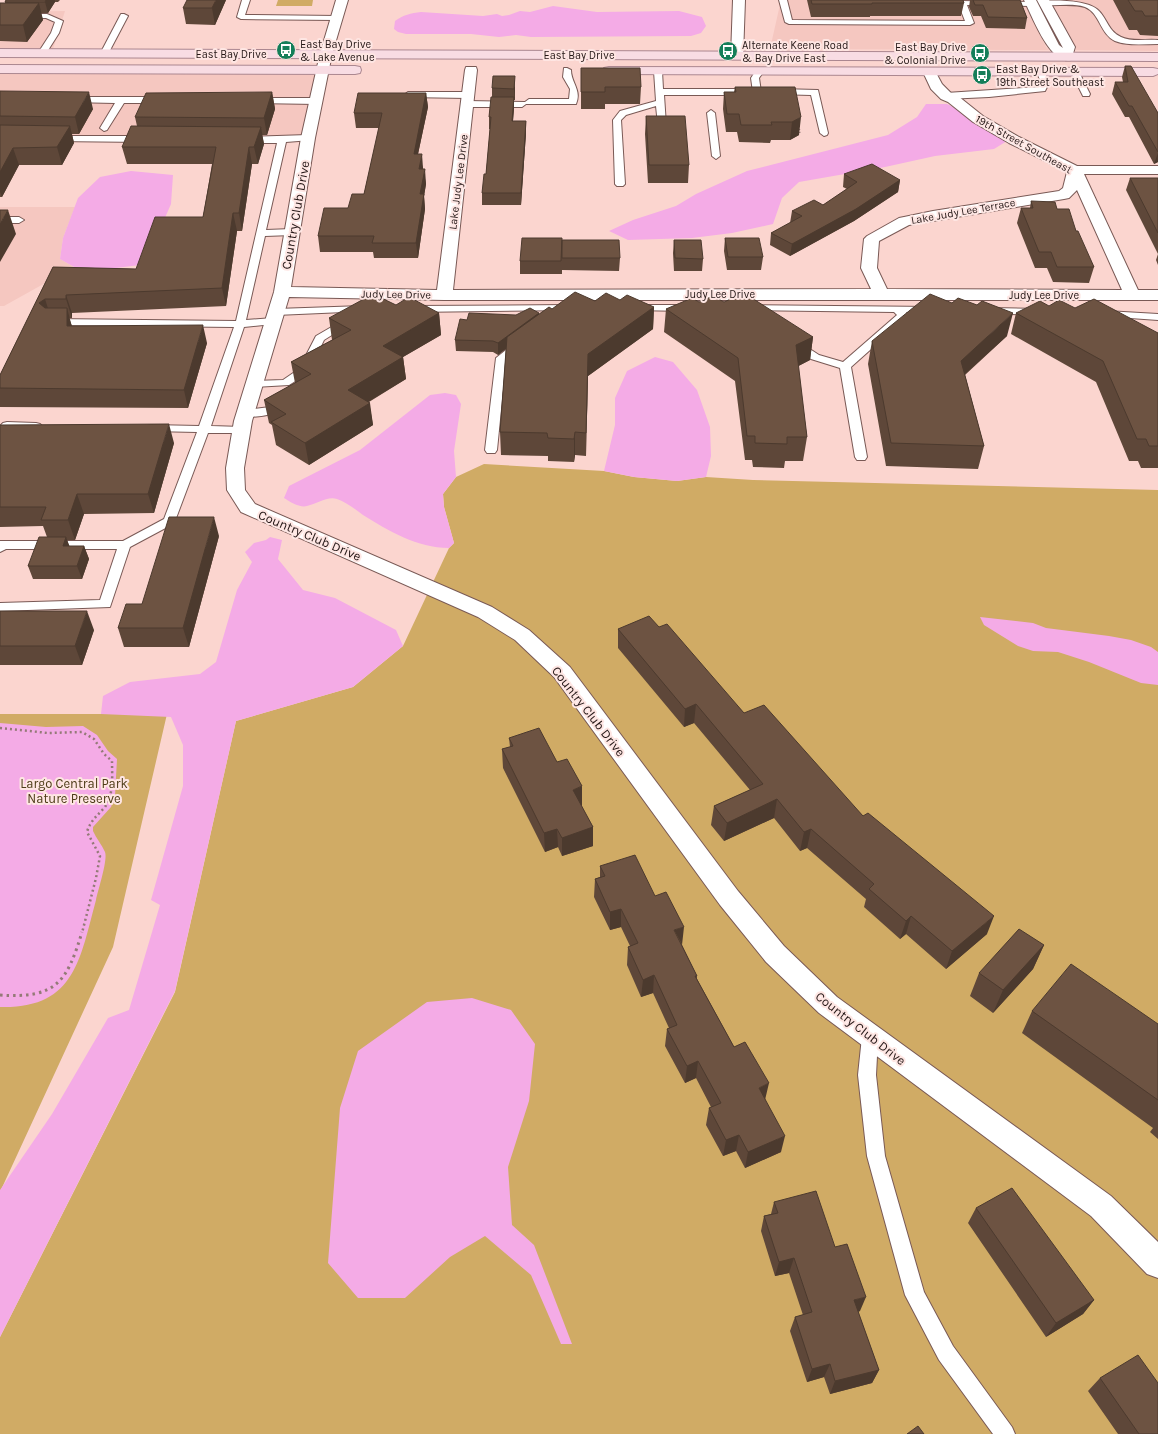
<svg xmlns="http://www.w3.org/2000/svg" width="1158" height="1434" font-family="Karla,sans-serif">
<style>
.built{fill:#f5c7c0}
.green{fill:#d0ab65}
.water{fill:#f4abe6}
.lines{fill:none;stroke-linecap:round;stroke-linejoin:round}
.service-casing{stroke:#795955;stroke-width:2}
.minor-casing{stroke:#795955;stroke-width:2}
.tertiary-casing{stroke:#795955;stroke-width:2}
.primary-casing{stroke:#ab8790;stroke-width:2}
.path-far2{stroke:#947a77;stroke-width:1.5;stroke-dasharray:1 2;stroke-linecap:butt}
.path-far1{stroke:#947a77;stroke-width:2.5;stroke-dasharray:2 3;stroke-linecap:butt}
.path{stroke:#947a77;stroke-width:3;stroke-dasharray:2.5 4;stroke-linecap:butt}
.service{fill:#fff;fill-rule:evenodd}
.minor{fill:#fff;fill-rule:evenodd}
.tertiary{fill:#fff;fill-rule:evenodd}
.primary{fill:#f8dce3;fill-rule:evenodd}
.wall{fill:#5e4739}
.shaded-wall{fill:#4c3a2e}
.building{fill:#6d5342;stroke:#4c3a2e}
.labels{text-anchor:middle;stroke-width:4;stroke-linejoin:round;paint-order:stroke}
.far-poi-label{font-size:11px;fill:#241716;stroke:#fee6e3;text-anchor:start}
.far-street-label{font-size:11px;fill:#241716;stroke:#fee6e3}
.street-label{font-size:13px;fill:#241716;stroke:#fee6e3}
.park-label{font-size:13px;fill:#4d3b17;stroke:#fee6e3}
</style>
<rect width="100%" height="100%" fill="#fbd5cf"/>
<!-- built -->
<path class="built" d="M781,0H1023L1046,47L1049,50L770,49Z
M1050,0H1158V51L1076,50V47Z
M65,11L53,49H0V12Z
M0,73H315L310,102L301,136H0Z
M0,207H75L63,238L60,259L74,267L4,306H0Z"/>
<!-- green -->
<path class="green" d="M278,0H313L312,6H276Z
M484,464L604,471L634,477L677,481L706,477L753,480L1158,490V1434H0V1337L175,992L236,721L353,687L403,646L449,548L454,543L444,507L443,494L456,477Z
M0,714H167L113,947L0,1192Z"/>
<!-- water -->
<path class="water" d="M553,6L597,12L679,11L702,17L706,26L701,33L691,36L531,37L516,35L499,37L471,34H406L398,32L394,29L395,21C403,15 411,13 421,12L483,16L497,14L502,16L509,15L520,11L530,12Z
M926,104H947L957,109L1007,141L994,149L935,156L885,167L799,182L782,198L773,224L732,233L692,238L628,240L609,231L633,220L676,206L696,194L747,171L888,135L917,117Z
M131,171L173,175L171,204L157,236L140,265L83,272L60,259L63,238L78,198L100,177Z
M655,357L673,362L697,390L710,427L711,456L706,477L677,481L634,477L604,471L615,425V398L627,371Z
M445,393L456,395L461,404L454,451L456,477L443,494L444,507L454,543L449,548C417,548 389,531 363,515C355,509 346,502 337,499C327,496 317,504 307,506C300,508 290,502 284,498L289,486L360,450L430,395Z
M270,537L282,540L278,559L303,590L335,598L396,630L403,646L353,687L236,721L175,991L0,1337V1190L52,1114L108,1018L129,1010L160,905L151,900L183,786V745L171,717L101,714L103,696L130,682L200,674L216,662L237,590L252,562L245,552L254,543L266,540Z
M980,617L1033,623L1046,628L1109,636L1131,640L1151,647L1158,652V685L1141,683L1089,662L1058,652L1033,651L1018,646L984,625Z
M0,723L46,727L83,726L97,735L108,751L117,759L115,796L111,807L93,827V831C96,838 102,845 105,852C108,860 98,890 96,900C80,959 75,1009 0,1007Z
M472,998L511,1010L535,1044L529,1101L508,1167L512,1225L534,1245L572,1344H561L531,1275L485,1236L450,1257L405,1298H358L328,1263L340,1108L358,1051L427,1002Z"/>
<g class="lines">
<defs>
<path id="service" d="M242,0H250L245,15L337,16L341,18L337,20L241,19L237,17Z
M779,0H787L792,20L965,21L958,3L959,1L1032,2L1036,4L1032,6L967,5L974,23L970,25L789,24L785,22Z
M1042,1C1056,0 1089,0 1099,11C1107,19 1109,32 1121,37C1131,42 1146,39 1158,40V44C1144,44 1128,46 1115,41C1100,34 1100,13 1085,7C1073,3 1058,6 1045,5L1041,3Z
M0,14H47L63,21L59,33L45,55H42L38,53L51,33L55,22L46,18H0Z
M121,14H124L128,16L108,54L104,56H101L100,54Z
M564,68H567L571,70C571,83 582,90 576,104H526L522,107H467L463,104L467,101L525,102L529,99H569L570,89L563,77Z
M655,69H658L662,71L663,89H743L747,92L743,95H664L666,125L662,128L658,125L656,106L626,115L621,120L625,184L623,186H617L615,184L613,120L620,111L656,101L654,71Z
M757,69H760L764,71L759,78L761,92L757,95L753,92L751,78Z
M1038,70H1044L1049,83L1045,91L989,97L946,99L942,96L946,93L1039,87L1041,83L1037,72Z
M1072,70H1078L1090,94L1089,96H1083L1071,72Z
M778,89L818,90L828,133L827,135L824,136L820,133L811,95L775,94L774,92L775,90Z
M408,92H468L472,95L468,98L405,97L404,95Z
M72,97H162L166,100L162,103H124L107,130L104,131L100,128L115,103L69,102L68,100Z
M254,98H317L321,101L317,104L251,103L250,101Z
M711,110L715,113L720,156L716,159L712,156L707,113Z
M308,135L312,138L311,140L286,142L266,230L292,229L297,232L292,235L265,236L246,320L273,318L278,321L273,324L244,327L211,426L242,427L246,428L248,430L246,432L242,433H208L175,521L173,524L130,547L110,607L0,611V603L100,600L117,549H6L0,552V541H123L164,519L197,432L151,431L147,430L145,428L147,426L151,425L199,426L234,327L52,325L47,322L52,319L236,321L277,143H244L240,140L244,137Z
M56,136H145L149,139L145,142L53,141L52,139L53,137Z
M0,217H19L24,220L19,223H0Z
M571,305L576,308L575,310L412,312L407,309L412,306Z
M636,305H687L692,308L687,311L632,310L631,308Z
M750,305L933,307L934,309L929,312H906L908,315L907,317L851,367L867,457L865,460H857L855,457L840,368L811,359L790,344L791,342H799L819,355L843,362L897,315L894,312L746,310L745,308Z
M363,306L368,309L367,311L276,315L271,312L276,309Z
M990,308L1039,309L1044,312L1039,315L986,313L985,311L986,309Z
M1106,311L1158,314V320L1102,316L1101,314Z
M347,318L352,321L351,323L324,340L308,373L289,385L254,387L249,384L254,381L283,380L299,369L316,336Z
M521,340L526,343L525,345L506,359L497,450L495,453H487L485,450L496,358L517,341Z
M281,400L287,403C283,415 247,421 240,413L246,410L270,407L277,401Z
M7,422L36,423L40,424L42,426L40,428L36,429L3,427L1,425L3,423Z
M870,1029L876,1032L878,1037L876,1075L885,1156L924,1292L953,1346L1012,1427L1015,1434H993L939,1360L905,1295L867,1156L858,1075L862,1037L864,1032Z"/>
<path id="minor" d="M1024,0H1036L1059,45L1063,48L1037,0H1049L1075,47L1071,60C1050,65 1032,16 1024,0Z
M326,50L330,51L332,54L315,138L291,287L437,290L465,70L466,67H476L477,70L453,290L871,289L861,268L864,239L867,236L899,218L904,217L933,211L1059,191L1063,188L1067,172L1009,143L973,122L948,102L941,99L931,89L923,72L924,69H934L942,84L951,93L958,96L983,116L1019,137L1077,166H1158V174H1084L1138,290H1158V300H444L289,297L252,421L244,468L245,490L255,504L492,607L529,630L570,667L738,891L784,946L837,997L1111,1196L1158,1242V1278L1147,1274L1091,1216L819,1013L766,962L720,905L554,677L515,640L478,617L241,512L227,490L226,468L234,421L274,292L301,138L320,54L322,51ZM1077,190L1122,290L887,289L877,268L879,241L909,225L1064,199L1069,198Z"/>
<path id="tertiary" d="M336,0H348L332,54L330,57H322L320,54Z
M733,0H745L743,56L741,59H733L731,56Z"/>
<path id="primary" d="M0,49L1158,53V61L0,57Z
M0,65L355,66L360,67L361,70L360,73L355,74L0,73Z
M609,67L1153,68L1158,69V74L1153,76L604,74L603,71L604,68Z"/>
</defs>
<!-- service casing -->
<use href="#service" class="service-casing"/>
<!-- minor casing -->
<use href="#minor" class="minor-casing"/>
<!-- tertiary casing -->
<use href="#tertiary" class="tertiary-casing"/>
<!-- primary casing -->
<use href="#primary" class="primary-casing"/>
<!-- path-far2 -->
<path class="path-far2" d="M799,126L800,134"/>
<!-- path-far1 -->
<path class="path-far1" d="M0,728L48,733L82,732L94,739L104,754L112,761C112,776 114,794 105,807C98,815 90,821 87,832L100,856L96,878L82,933"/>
<!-- path -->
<path class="path" d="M0,995C56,999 67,982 82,932"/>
<!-- service -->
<use href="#service" class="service"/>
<!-- minor -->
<use href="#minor" class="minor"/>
<!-- tertiary -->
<use href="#tertiary" class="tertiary"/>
<!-- primary -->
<use href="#primary" class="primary"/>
</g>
<!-- wall -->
<path class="wall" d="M6,0H60L58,2H55L48,13H41L43,20L27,42L0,41V3H5V2Z
M226,0L215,25L186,24L183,8Z
M807,0H963L964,3L961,16H870V17H811Z
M970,0H1020L1027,18L1025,29L986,28L981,16H973L969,7Z
M1113,0H1158V36L1140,35L1137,30H1129Z
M1125,66L1158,113V162L1154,164L1129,117H1125L1112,94L1115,82H1123L1122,77Z
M581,68L641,87L640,104H605V109H581Z
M515,87V100H514V108L513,121H526V133L521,205H482V193L486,174L490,129H489V117L492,97V88Z
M735,87H795L799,135L790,140H771L770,143L739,142L737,132H726L723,109L724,92H734Z
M0,91L93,109L79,134H72L74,143L62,165H19L2,197H0Z
M272,92L275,109L267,135H262L264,144L258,164H252L242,231H237L226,306L72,313V318H69L72,326L207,343L188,408L0,407V375L53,267L136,269L203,217L212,164H127L122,147L137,126L135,117Z
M426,93L428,107L418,154L423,168L426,184L424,196L425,209L418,258H374L373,252H320L318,236L364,194L379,128H356L354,113Z
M646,116L689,165L688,183H648L645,134Z
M844,174L900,180L898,192L854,221L790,256L770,245L771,233L790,223L792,211L823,205L847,189L843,187Z
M1130,178H1158V265L1156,260L1158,254L1126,190Z
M1031,201L1057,209L1076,231L1094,267L1089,283L1053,282L1047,268H1035L1017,223L1021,208H1030Z
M725,238L763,257L761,270H727L724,251Z
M562,240L620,258L619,271L562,270V258V274H520V261Z
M674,240L703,259L702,271H674L673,253Z
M620,300L654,307L653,329L588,376L586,456L575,455L574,462L548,461V456L501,455L500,432L506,348L498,355L493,352L456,351L455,340L467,320L516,315L539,314L552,309L595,301Z
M699,302H724L813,337L810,360L798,366L807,437L803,461H785L784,468L753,467L752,460H745L735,381L664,332L666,309Z
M396,305L439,313L441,335L403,357L406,379L369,402L373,425L309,465L276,445L272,425L269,423L264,400L295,383L291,362L332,340L329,318Z
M1049,306L1075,308L1158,333V468H1141L1138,461H1129L1096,382L1011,334L1016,313Z
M1007,336L965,375L984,446L978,469L886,466L868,364L872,341Z
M0,425L174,443L154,513L84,514L75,540H67L69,546H84L89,559L82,579H33L28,566L47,537L43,526L0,527Z
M219,536L189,647H124L118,628L142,604Z
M0,611L94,630L82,665H0Z
M659,627L744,713L863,816L987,934L946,969L906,934L900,939L864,907L866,899L807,848L800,851L774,818L724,841L711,825L714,806L750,790L694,723L684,727L618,648V629Z
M509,738L557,762L582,805L581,806L593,827V846L562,856L558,847L545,852L503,768L502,749L510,747Z
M600,866L655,896L682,945L697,976V979L734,1047L765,1099L781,1152L745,1168L736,1151L723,1156L706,1125L709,1108L711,1107L696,1078L685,1083L665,1046L667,1029L669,1028L653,993L641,997L627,965L628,947L630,946L621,927L610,930L594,897L595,879L600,877Z
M1044,945L1033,969L993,1013L970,996L979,973Z
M1032,1011L1158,1024V1139L1150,1132L1153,1128L1022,1033Z
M774,1202L835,1247L860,1311L858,1312L879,1370L872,1383L830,1394L824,1377L807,1382L790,1331L795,1317L803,1315L789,1273L775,1276L761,1231L764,1216L771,1214Z
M976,1208L1094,1300L1083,1314L1046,1337L968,1223Z
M1100,1378L1158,1434H1118L1088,1391Z"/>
<!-- shaded-wall -->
<path class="shaded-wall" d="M46,0H55V2L48,13L45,2Z
M216,0H226L215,25L212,8Z
M39,3L43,20L27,42L23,25Z
M515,76V100L514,89Z
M89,92L93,109L79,134L75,117Z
M272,92L275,109L267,135L264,118Z
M426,93L428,107L415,168L414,154Z
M514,97V108L512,133V121Z
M801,117L799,135L790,140L792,122Z
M526,121V133L521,205V193Z
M70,126L74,143L62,165L57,147Z
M261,127L264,144L258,164L254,147Z
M249,147L252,164L242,231L239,213Z
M13,148L19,165L2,197L0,192V172Z
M1158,153V162L1154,164Z
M422,154L423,168L421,184L419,169Z
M425,169L426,184L424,196L425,209L418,258L416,243L420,194Z
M900,180L898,192L854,221L790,256L792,244Z
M8,210L16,234L0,262V224Z
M233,213L237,231L226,306L222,288Z
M66,295L72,313V318L66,299Z
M45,299L51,318L39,303Z
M654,307L653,329L588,376L586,456L588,354Z
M67,308L72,327L67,326Z
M439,313L441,335L403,357L406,379L351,412L348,390L383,346Z
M539,313V324L498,355V343Z
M1013,313L1007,336L955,383L961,361Z
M203,325L207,343L188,408L184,390Z
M813,337L810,360L793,369L796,345Z
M370,403L373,425L309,465L305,443Z
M169,424L174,443L154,513L148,494Z
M575,432V455L574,462V439Z
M77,494L84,514L75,540L68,520Z
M214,517L219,536L189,647L183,628Z
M66,537L71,550L63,546Z
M84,546L89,559L82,579L77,566Z
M87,611L94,630L82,665L75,646Z
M696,704L694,723L684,727L685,709Z
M582,786V805L573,809V790Z
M777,799L774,818L724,841L727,823Z
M593,827V846L562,856V838Z
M557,829L558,847L545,852L544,833Z
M811,829L807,848L800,851L804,832Z
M621,909V927L610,930V912Z
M911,916L906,934L900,939L906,921Z
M994,916L987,934L946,969L952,951Z
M684,927L682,945L674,930Z
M1044,945L1033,969L993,1013L1003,990Z
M654,975L653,993L641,997L643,980Z
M698,1061L696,1078L685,1083L687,1066Z
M769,1083L765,1100L759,1088Z
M739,1135L736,1151L723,1156L726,1140Z
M785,1136L781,1152L745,1168L748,1152Z
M794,1258L789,1273L775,1276L779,1262Z
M866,1297L860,1311L849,1314L854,1300Z
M1094,1300L1083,1314L1046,1337L1056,1323Z
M830,1364L824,1377L807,1382L812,1369Z
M879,1370L872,1383L830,1394L835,1381Z"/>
<!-- building -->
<path class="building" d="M6,0H46L45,2H5Z
M187,0H216L212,8H183Z
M811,0H963L964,3H872V4H812Z
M973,0H1020L1027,18L988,17L983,5H975Z
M1128,0H1158V16H1145L1142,11H1135Z
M0,3H39L23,25H0Z
M1125,66H1131L1158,113V152L1132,106H1129L1115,82H1128Z
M581,68H640L641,87H605V92H581Z
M493,76H515L514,89L492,88Z
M735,87H795L801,117L792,122H771L772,125H741L739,114H727L724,92H736Z
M0,91L89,92L75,117L0,116Z
M272,92L264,118L135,117L146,93Z
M358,93H426L414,154H422L419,169H425L420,194H424L416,243H372L374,236H318L324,208H348L352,194H364L382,113H354Z
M491,97H514L512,121H526L521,193H482L484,174H486L491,117H489Z
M646,116H685L689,165H649Z
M0,125L70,126L57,147L13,148L0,172Z
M131,126L261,127L254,147H249L239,213H233L222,288L66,295V299H45L39,303L45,308H67V326L203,325L184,390L0,388V375L53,267L136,269L155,217H203L216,147H122Z
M872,164L900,180L856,209L792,244L771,233L802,216L792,211L814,200L823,205L857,182L844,174Z
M1130,178H1158V233Z
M1031,201L1055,202L1057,209H1069L1076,231H1078L1094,267H1057L1051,252H1039L1021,208H1033Z
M0,210H8L0,224Z
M522,238H562L561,261H520Z
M725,238H759L763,257H728Z
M562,240H619L620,258H562Z
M674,240H701L703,259L675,258Z
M575,292L595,301L606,293L620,300L627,295L654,307L588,354L586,433L575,432L574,439L548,438L547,433L500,432L507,337L549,307L552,309Z
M744,293L813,337L796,345L807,437H787V444L755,443V436H747L738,358L666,309L692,298L699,302L713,296L724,302Z
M373,294L396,305L409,297L439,313L383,346L403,357L348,390L370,403L305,443L271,422L286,414L264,400L311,374L291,362L351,330L329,318Z
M930,294L952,303L958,298L977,305L982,301L1013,313L961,361L984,446L891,443L872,341Z
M1094,299L1158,333V446H1149L1146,439H1137L1103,361L1016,313L1040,301L1049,306L1059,300L1075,308Z
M530,308L539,313L498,343L493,341L455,340L460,319L467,320L469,313L516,315Z
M169,424L148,494H77L68,520H41L46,507H0V425Z
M169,517H214L183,628H118L126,604H142Z
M39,537H66L63,546H84L77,566H28Z
M0,611H87L75,646H0Z
M649,616L659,627L667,624L744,713L764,705L863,816L868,813L994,916L952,951L911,916L906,921L869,889L874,884L811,829L804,832L777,799L727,823L714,806L763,784L696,704L685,709L618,629Z
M539,728L557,762L567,759L582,786L573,790L593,827L562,838L557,829L544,833L502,749L513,746L509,738Z
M635,855L655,896L666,892L684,927L674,930L697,976H695L734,1047L745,1042L769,1083L759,1088L785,1136L748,1152L739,1135L726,1140L709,1108L721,1103L698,1061L687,1066L667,1029L677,1025L654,975L643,980L628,947L638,943L621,909L610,912L595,879L605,876L600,866Z
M1019,929L1044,945L1003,990L979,973Z
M1071,964L1158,1024V1100L1032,1011Z
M1012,1188L1094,1300L1056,1323L976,1208Z
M816,1191L835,1247L847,1244L866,1297L854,1300L879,1370L835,1381L830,1364L812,1369L795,1317L812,1312L794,1258L779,1262L764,1216L778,1213L774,1202Z
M1138,1355L1158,1383V1434H1139L1100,1378Z
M918,1426L924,1434H907Z"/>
<!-- icons -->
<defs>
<symbol id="bus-disc" viewBox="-11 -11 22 22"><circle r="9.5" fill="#147e59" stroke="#fee6e3"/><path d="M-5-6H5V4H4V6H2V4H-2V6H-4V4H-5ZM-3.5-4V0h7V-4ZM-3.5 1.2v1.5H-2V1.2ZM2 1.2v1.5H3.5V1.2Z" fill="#fff"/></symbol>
</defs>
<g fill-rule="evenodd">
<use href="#bus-disc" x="275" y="39" width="22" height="22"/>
<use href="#bus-disc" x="717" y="40" width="22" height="22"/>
<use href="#bus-disc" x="969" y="42" width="22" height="22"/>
<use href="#bus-disc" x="971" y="64" width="22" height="22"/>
</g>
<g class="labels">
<!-- far-poi labels -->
<g class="far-poi-label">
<text x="300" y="48">East Bay Drive<tspan x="300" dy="13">&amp; Lake Avenue</tspan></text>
<text x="742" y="49">Alternate Keene Road<tspan x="742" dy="13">&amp; Bay Drive East</tspan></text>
<text x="966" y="51" text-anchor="end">East Bay Drive<tspan x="966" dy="13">&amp; Colonial Drive</tspan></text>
<text x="996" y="73">East Bay Drive &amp;<tspan x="996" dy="13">19th Street Southeast</tspan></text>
</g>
<!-- far-street labels -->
<g class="far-street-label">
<text x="231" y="58">East Bay Drive</text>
<text x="579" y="59">East Bay Drive</text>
<text transform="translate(1024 144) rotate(29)" y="4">19th Street Southeast</text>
<text transform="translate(458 182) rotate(-83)" y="4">Lake Judy Lee Drive</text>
<text transform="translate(963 211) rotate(-10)" y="4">Lake Judy Lee Terrace</text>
<text transform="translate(396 294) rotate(1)" y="4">Judy Lee Drive</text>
<text x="720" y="298">Judy Lee Drive</text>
<text x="1044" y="299">Judy Lee Drive</text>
</g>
<!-- street labels -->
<g class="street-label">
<text transform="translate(295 215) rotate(-80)" y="5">Country Club Drive</text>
<text transform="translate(310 535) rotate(23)" y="5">Country Club Drive</text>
<text transform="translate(589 711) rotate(52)" y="5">Country Club Drive</text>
<text transform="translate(861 1028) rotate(38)" y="5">Country Club Drive</text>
</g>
<!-- park labels -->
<g class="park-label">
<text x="74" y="788">Largo Central Park<tspan x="74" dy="15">Nature Preserve</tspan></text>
</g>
</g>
</svg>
